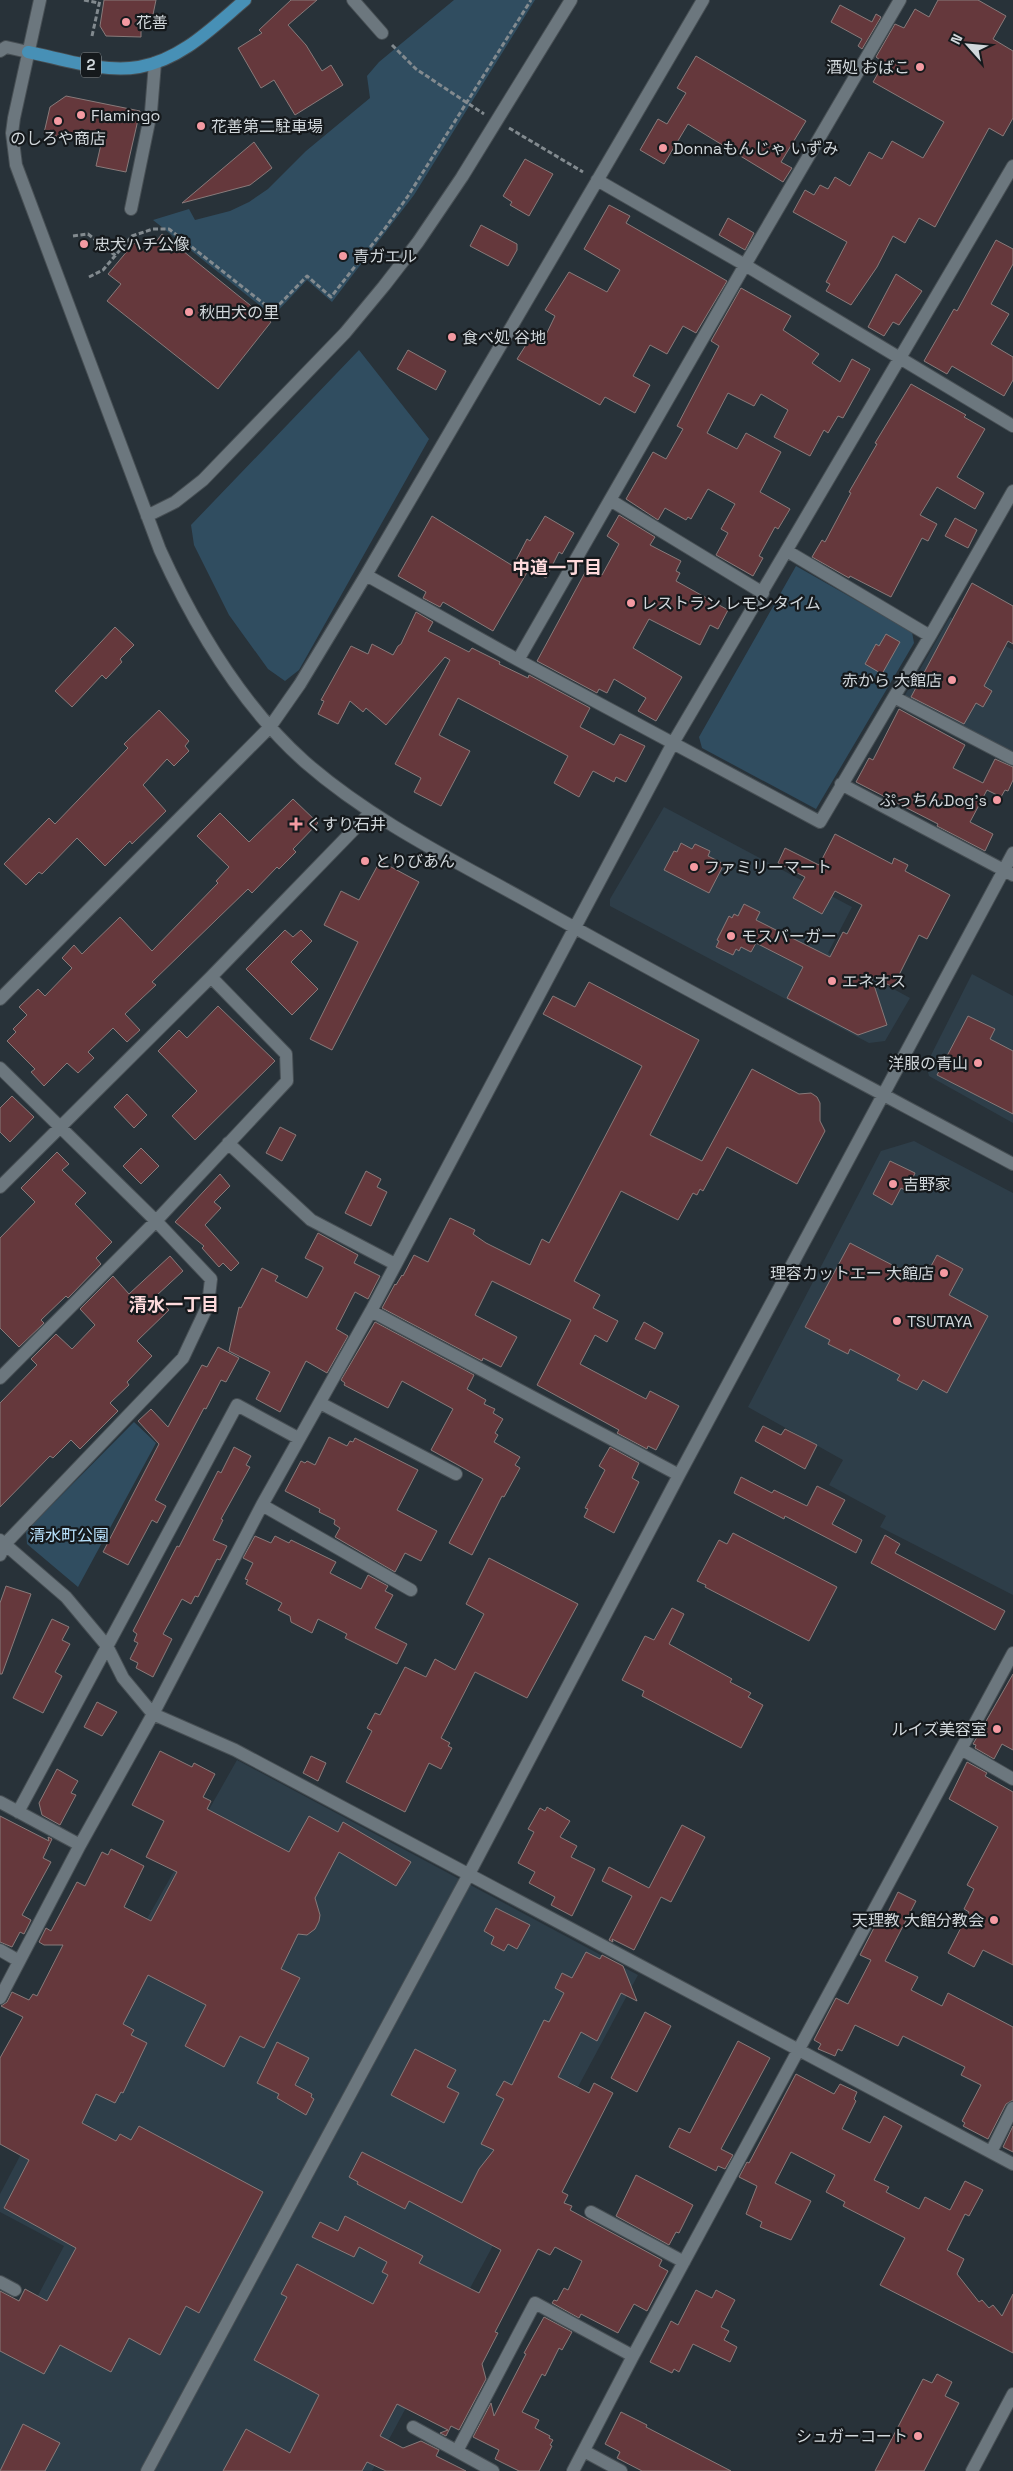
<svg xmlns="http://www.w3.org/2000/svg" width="1013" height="2471" font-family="'Space Grotesk','Noto Sans JP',sans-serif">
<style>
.built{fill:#2e3e49}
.green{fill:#304d60}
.building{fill:#65383c;stroke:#887a7a}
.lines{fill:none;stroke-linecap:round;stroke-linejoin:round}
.minor-casing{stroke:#474f54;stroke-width:14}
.major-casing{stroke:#474f54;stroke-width:14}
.path{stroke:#828a8f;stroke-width:3;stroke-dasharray:5 2.5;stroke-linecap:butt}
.minor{stroke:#6c777e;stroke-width:12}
.major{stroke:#4790b6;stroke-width:12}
.poi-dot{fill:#f49aa2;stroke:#15191c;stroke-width:2}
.labels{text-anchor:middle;stroke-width:4.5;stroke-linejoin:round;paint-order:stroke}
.shield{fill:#15191c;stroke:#999ea2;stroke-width:1}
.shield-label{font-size:15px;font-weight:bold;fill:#d1d7db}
.poi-label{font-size:16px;fill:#d1d7db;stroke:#15191c;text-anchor:start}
.park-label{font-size:16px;fill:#b8e1fc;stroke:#15191c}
.neighbourhood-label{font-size:18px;font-weight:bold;fill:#fedadc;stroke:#15191c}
</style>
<rect width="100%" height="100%" fill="#283239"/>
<!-- built -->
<path class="built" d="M950,617L1013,650V754L904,697Z
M664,807L852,907L828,953L910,998L885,1041L869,1043L610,906V899Z
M972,974L1013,996V1123L929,1076L926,1065Z
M914,1141L1013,1193V1595L880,1527L886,1516L829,1485L843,1460L748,1407L881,1151Z
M237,1760L638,1975L372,2471H0V2337L13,2343L64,2246L0,2212V2194L113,1979Z"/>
<!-- green -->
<path class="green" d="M454,0H535L414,195L332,302L307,280L273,316L153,220L189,209L195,220L230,211L249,202L268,189L306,151L370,98L367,76L379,62Z
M359,350L429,439L299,670L285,681L268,669L229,615L194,545L191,525Z
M796,566L912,632L914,643L816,809L702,748L699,737Z
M134,1422L156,1443L78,1587L27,1544L26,1531Z"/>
<!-- building -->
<path class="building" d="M104,0H156L150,29L141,30V37L106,36L100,26Z
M291,0H317L288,25L306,45L322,71L331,65L343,85L295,115L274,80L261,88L238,48L262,33L259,30Z
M938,0H978L1006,16L993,39L1013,51V118L1003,136L989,128L935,227L919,218L905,243L893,236L877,267L851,305L826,291L830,284L826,282L847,242L793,212L805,190L814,195L820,185L828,189L835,177L850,186L869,152L882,159L892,141L923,158L944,122L873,82L884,63L876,57L895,24L904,28L915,9L929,17Z
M840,5L872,22L876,14L881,17L862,49L858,46L862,39L831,22Z
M696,56L806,121L781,162L792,168L783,182L688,124L664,164L640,150L658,119L667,124L686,93L677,88Z
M66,96L140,111L126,172L96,166L102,140L61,132L60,137L44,133L50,107Z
M254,142L272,168L250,185L182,203Z
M525,159L553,174L529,216L510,205L512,202L503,196Z
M609,205L630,216L626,223L727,281L696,333L683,326L667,354L650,345L633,376L650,385L635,413L605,397L600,405L517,359L531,337L542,343L555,316L545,310L569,272L607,292L620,270L584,249Z
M728,218L754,233L745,250L719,235Z
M481,225L517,244V250L508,266L470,246Z
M162,234L271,322L218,389L107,301L121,284L108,274L134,243L147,253Z
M996,240L1013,249V264L991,304L1009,314L991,344L1013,357V380L1004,396L952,366L947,374L924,361L954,309L957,311Z
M896,274L922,291L899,325L893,322L884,336L868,327Z
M741,288L791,316L783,330L819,354L812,363L840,382L852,359L870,369L843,418L838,416L828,433L824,430L810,456L774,437L788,410L761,394L754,406L728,393L707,433L737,449L746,433L781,452L760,492L790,509L778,529L775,527L759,556L763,558L753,576L716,555L728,533L721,529L735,504L708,489L691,519L688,517L686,520L665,508L658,520L626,499L653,452L666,459L683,429L677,426L719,346L711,341Z
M408,350L446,371L436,390L397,369Z
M911,384L966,415L964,417L985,429L957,477L984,493L975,509L937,487L920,515L937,524L928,541L922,538L891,597L850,576L849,578L812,557L822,540L825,542L851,493L849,492L877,444L875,443Z
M619,515L655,537L650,545L681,561L676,571L680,573L676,581L728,610L718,629L710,625L700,645L649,619L633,648L682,677L656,721L638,711L646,698L614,679L607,693L599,689L597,693L537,661L588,567L602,575L619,544L607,536Z
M432,516L513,566L527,539L530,541L545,516L574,533L562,554L559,552L546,578L529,569L493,631L443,602L440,607L423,598L426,592L398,576Z
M955,518L977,530L968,548L945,536Z
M972,583L1013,606V644L1008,641L984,686L992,691L983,707L976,703L964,724L911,697Z
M416,612L433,622L428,631L469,652L472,648L500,662L499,664L528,678L529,675L590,708L580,727L614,745L620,734L645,746L626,782L616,777L614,782L593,771L579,797L554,783L568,756L458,698L439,735L470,751L441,806L414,792L421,778L395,764L450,660L445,657L386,725L366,708L363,712L350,701L338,724L318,714L324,701L321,700L351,646L368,654L372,644L393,655L398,646L401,644Z
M115,627L134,645L120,659L122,662L106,679L102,675L72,707L55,691Z
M886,634L900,642L882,674L865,664L876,644L879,646Z
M899,709L965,745L953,768L983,783L995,759L1013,767V780L1008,791L1005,790L1001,797L987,790L970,822L993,834L985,851L937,826L938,824L856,782L869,758L873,760Z
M159,710L189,741L185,746L189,751L174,766L167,759L143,785L166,811L132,844L130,841L105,866L77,838L42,874L39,872L26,885L4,864L49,818L55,824L128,748L124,744Z
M293,799L318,823L293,849L296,852L279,869L277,867L252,893L248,889L152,982L156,985L125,1014L140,1030L127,1042L113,1028L88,1052L94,1058L78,1073L67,1063L44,1086L31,1072L35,1069L7,1041L16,1032L13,1029L27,1015L19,1007L38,989L45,996L72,968L62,958L74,945L82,954L120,917L152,951L218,883L216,881L229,867L197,836L220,813L249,842Z
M835,834L892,864L894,858L908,865L905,871L950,895L927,939L919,935L893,987L871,976L887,1025L858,1035L787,998L803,967L756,943L751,952L741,947L739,951L736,949L733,955L716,947L719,941L717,940L729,916L732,918L734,914L738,916L744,904L760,912L756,920L830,957L843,932L847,934L862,905L835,891L822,914L793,898L805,877L778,863L785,848L819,865Z
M681,843L692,849L695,844L710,851L708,856L724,864L709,893L664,870L674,851L677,852Z
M380,861L419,882L332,1050L310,1039L358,942L324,925L341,891L359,900Z
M285,930L293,937L301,930L312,941L291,962L318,989L292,1015L246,969Z
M589,982L699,1040L650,1135L702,1161L752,1069L799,1094L811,1093L817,1097L820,1103V1121L825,1131L797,1184L727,1147L703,1191L700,1189L697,1195L693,1193L678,1220L621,1191L574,1281L600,1295L593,1308L618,1321L607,1342L595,1335L580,1364L646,1399L650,1391L679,1406L656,1450L648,1446L647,1449L617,1433L619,1430L537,1385L571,1320L492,1281L475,1315L517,1337L501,1367L483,1358L482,1361L382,1308L395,1284L396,1285L402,1275L403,1276L414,1255L428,1262L450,1218L475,1230L473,1234L486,1243L530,1265L542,1239L549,1243L642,1066L543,1014L553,996L575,1007Z
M218,1006L275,1061L195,1140L172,1116L197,1091L158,1051L179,1030L187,1038Z
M968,1016L995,1029L990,1039L1013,1051V1114L937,1075Z
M127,1094L147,1115L134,1128L114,1107Z
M12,1096L34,1117L10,1142L0,1132V1108Z
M280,1127L296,1135L282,1161L266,1153Z
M141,1148L159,1166L141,1184L123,1166Z
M57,1152L69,1164L62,1170L86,1193L75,1204L112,1242L96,1258L101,1264L68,1298L66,1296L41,1320L44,1323L19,1347L0,1328V1238L35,1202L21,1188Z
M890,1161L915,1173L907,1191L901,1188L892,1205L873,1194Z
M366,1171L381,1179L377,1187L387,1192L371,1226L345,1213Z
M220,1174L230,1186L214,1202L221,1208L205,1225L239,1263L231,1271L223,1263L219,1267L202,1248L204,1246L175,1222Z
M318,1233L358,1255L354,1263L380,1276L368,1299L355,1292L336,1329L348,1336L327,1373L306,1361L280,1412L256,1399L270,1372L229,1351L239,1307L241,1308L262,1268L278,1276L275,1281L307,1298L323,1269V1267L305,1258Z
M850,1243L923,1281L937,1255L963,1269L949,1295L988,1316L947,1393L923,1380L917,1390L897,1380L900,1375L850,1349L848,1354L828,1344L830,1340L805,1327Z
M170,1256L183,1271L156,1296L169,1310L137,1341L152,1356L127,1382L129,1385L110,1403L118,1411L80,1449L71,1440L53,1458L50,1456L0,1507V1403L37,1365L31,1359L56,1334L72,1349L95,1325L80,1309L113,1276L129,1294Z
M375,1322L474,1375L467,1389L486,1400L484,1404L495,1409L493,1413L503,1419L495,1433L498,1435L494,1442L520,1457L515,1465L520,1468L504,1497L502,1496L472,1555L449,1543L483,1479L431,1450L453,1409L402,1381L388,1408L344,1385L345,1383L341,1380Z
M644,1322L663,1333L655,1349L635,1339Z
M218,1347L239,1358L226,1382L221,1380L206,1409L204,1408L155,1500L166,1506L157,1523L152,1520L128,1565L103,1552L159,1444L138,1421L151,1409L168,1427L202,1365L207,1367Z
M763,1426L781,1435L785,1429L817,1445L805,1469L755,1441Z
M329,1437L347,1446L350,1441L353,1442L355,1438L418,1470L397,1510L437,1531L421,1561L405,1553L395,1572L335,1537L340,1528L334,1524L335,1520L319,1512L320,1509L285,1491L301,1461L305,1463L307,1461L315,1465Z
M234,1447L251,1456L246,1465L250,1467L221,1519L223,1520L213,1540L227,1546L220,1560L217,1559L198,1597L195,1596L191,1604L182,1599L163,1634L172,1639L153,1677L136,1668L138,1663L130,1659L138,1643L134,1641L137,1634L133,1631L177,1546L179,1547L218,1471L221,1473Z
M610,1447L639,1463L632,1478L639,1482L614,1533L584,1517L588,1509L585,1508L605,1470L599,1466Z
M741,1477L772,1493L774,1490L807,1506L817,1486L845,1500L832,1524L862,1540L856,1553L785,1516L784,1519L734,1493Z
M733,1533L837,1587L809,1641L705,1587L706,1585L697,1581L719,1540L727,1544Z
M885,1535L900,1544L895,1553L1005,1611L995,1630L871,1563Z
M255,1536L271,1543L275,1536L289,1543L291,1540L336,1562L330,1573L361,1589L368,1575L388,1586L385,1591L393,1595L375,1628L407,1644L397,1664L345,1638L347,1634L318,1619L312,1633L291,1622L290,1616L278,1610L282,1603L246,1584L248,1580L245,1579L253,1563L243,1558Z
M489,1558L578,1604L527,1698L475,1672L441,1738L450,1743L448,1746L452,1748L441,1769L429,1763L405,1812L346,1782L372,1731L367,1728L375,1713L380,1715L405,1667L426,1677L435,1659L455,1670L484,1614L466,1604Z
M6,1586L31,1594L2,1674H0V1603Z
M672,1608L684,1614L669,1644L732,1679L730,1682L751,1693L748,1697L763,1705L741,1748L642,1696L644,1691L622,1680L645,1636L654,1640Z
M52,1619L69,1627L62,1640L70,1644L55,1672L62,1676L43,1713L13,1698Z
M1013,1674V1750L1002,1744L994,1759L975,1748L976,1745L973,1744Z
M97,1702L117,1712L102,1736L84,1727Z
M160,1751L192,1767L194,1763L215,1774L203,1797L211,1801L207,1809L289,1852L309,1816L338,1832L343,1822L411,1862L396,1886L339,1852L315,1898L320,1915L319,1921L315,1929L307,1935L298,1934L281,1969L300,1978L264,2048L240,2036L224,2067L185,2046L206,2005L148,1975L123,2024L134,2030L131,2035L147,2043L123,2093L121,2092L115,2103L96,2094L82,2123L116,2141L120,2134L131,2140L139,2126L263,2192L199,2313L186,2306L160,2355L129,2338L111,2372L60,2345L44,2374L0,2351V2291L19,2301L25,2289L47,2301L76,2248L4,2208L29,2160L0,2144V2058L23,2017L1,2006L7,2002L12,1992L29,2000L33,1994L37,1996L63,1945H44L39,1942L46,1928L51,1931L77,1882L85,1886L102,1852L108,1855L111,1849L144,1866L124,1907L151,1921L177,1872L146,1857L164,1821L132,1805Z
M311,1756L326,1763L318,1781L303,1773Z
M967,1762L987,1773L985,1776L990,1779L1013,1792V1965L983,1950L974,1967L948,1953L969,1912L964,1909L974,1889L967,1885L998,1827L949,1799Z
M57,1769L78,1781L71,1793L76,1795L60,1825L42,1815L39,1803Z
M547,1807L570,1821L560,1837L577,1846L571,1857L595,1869L572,1916L551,1905L555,1897L529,1883L535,1872L518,1863L534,1832L528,1829L540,1808L545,1811Z
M0,1816L49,1841L48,1837L52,1839L43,1858L51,1862L22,1915L31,1920L24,1934L20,1932L12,1947L0,1942Z
M682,1825L705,1837L671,1902L661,1897L634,1950L612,1939L613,1942L609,1940L632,1896L602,1881L609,1867L649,1888Z
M898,1892L916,1901L885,1961L918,1977L911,1990L942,2006L948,1993L1013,2027V2100L1006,2104L988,2139L963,2126L965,2123L962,2121L981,2085L961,2075L965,2067L903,2036L898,2046L855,2025L842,2051L838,2049L835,2056L818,2049L821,2044L814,2040L836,1998L848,2004L871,1960L860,1955L876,1924L881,1926Z
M496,1908L530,1925L517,1949L508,1944L504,1951L491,1944L494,1937L484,1931Z
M586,1952L600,1959L602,1955L623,1966L637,2001L621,1993L597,2041L581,2032L558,2077L589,2093L594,2083L613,2093L562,2192L568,2195L564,2203L572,2206L570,2210L662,2260L659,2266L668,2271L647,2311L634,2304L618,2333L581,2314L579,2318L552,2303L554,2300L557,2301L564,2288L568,2290L582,2261L555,2247L550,2255L538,2249L495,2332L498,2333L482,2364L486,2379L459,2430L451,2426L446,2436L440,2433L448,2430L397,2404L380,2436L403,2448L421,2441L439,2450L436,2456L466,2471H386L367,2462L362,2471H223L246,2429L290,2453L319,2395L254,2360L287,2297L281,2294L297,2264L373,2304L388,2275L382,2272L387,2262L359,2247L354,2257L312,2237L320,2222L338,2231L345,2216L423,2256L419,2263L479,2293L501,2250L409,2201L405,2209L357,2184L358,2182L349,2177L362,2152L462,2203L479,2169L494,2150L481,2144L504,2099L496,2095L504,2081L512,2085L544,2020L549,2022L564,1993L555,1988L562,1973L572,1978Z
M645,2012L671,2026L637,2092L611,2078Z
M738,2041L770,2058L721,2149L733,2155L725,2169L718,2166L716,2171L669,2147L679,2128L690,2133Z
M277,2042L309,2058L295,2085L312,2094L311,2097L314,2099L306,2115L277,2098L279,2094L257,2083Z
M415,2049L456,2070L447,2087L459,2093L444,2123L391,2095Z
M796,2074L834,2094L840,2084L857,2092L854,2099L856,2101L842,2129L870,2143L884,2116L902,2126L874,2180L889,2187L886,2192L919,2209L925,2197L950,2210L965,2181L983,2190L969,2216L965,2214L947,2250L964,2259L957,2274L979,2302L982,2300L989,2308L993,2305L1002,2316L1013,2294V2353L880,2285L905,2238L843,2206L845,2202L826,2192L835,2175L791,2152L775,2183L811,2201L791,2240L760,2227L762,2222L746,2214L757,2186L739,2177L747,2162L749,2163Z
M1013,2126V2152L1003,2147Z
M636,2175L693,2205L679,2233L676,2232L669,2245L616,2216Z
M696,2290L712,2298L716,2290L735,2300L721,2327L729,2331L724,2340L737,2347L730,2362L693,2344L679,2372L674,2369L672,2373L650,2362L671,2321L678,2325Z
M544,2317L572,2332L562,2350L559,2348L545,2376L542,2374L522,2412L539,2420L535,2428L550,2436L549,2438L553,2440L550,2445L552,2446L539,2471H519L495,2459L499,2450L473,2437L491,2403L494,2416L526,2354L524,2353Z
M937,2374L952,2382L945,2396L959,2403L924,2471H875L923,2379L932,2383Z
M621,2412L647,2425L646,2427L731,2471H642L617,2458L620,2452L605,2444Z
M23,2424L60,2443L45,2471H0Z"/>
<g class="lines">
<defs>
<path id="minor" d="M40,0L14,118L12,133L16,165L160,550C195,627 241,705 305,762C376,824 462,864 543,910C698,997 856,1080 1013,1164
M353,0L382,33
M0,51L6,47L28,52
M597,180L745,265L1013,426
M131,209L151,112L155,63
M610,500L763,593
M147,516L175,502L203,480L345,333L384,286L418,242L462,177L571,0
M787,551L930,636
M366,575L518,660L820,822L930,636L1013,491
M518,660L745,265L900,0
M894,697L1013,759
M841,784L1013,875
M0,999L270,727L300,684L366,575L703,0
M0,1068L156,1221L0,1378
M228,1143L311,1220L395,1264
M0,1187L211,977L370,813
M371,1311L679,1475
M320,1403L456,1474
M262,1505L411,1590
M0,1540L66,1597L107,1646L123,1678L153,1714L235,1750L1013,2164
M0,1555L5,1544L183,1358L208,1305L211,1279L156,1221L287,1081L286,1054L211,977
M961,1749L1013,1779
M0,1802L80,1845
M18,1812L237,1405L298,1438
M0,1950L19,1961
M0,1998L80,1845L153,1714L262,1505L371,1311L673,743L1013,166
M991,2152L1013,2108
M591,2212L684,2262
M0,2282L15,2290
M413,2427L493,2471
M457,2451L535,2303L633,2356
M584,2451L621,2471
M147,2471L469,1874L679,1475L1013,853
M573,2471L633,2356L1013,1653
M972,2471L1013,2394"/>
<path id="major" d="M28,52C63,59 103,73 139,67C181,60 213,27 245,0"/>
</defs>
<!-- minor casing -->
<use href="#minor" class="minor-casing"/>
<!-- major casing -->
<use href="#major" class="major-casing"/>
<!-- path -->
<path class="path" d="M84,0L99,3
M92,36L100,0
M392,45L416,69L484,114
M509,128L583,172
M73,236L88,234L116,256
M89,277L103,270L132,236L153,229H169L273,311L307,276L331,297L386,227L408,196L531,0"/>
<!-- minor -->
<use href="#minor" class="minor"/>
<!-- major -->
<use href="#major" class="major"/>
</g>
<!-- markers -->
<g class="poi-dot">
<circle cx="126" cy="22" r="5"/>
<circle cx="920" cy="67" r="5"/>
<circle cx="81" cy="115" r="5"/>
<circle cx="58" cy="121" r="5"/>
<circle cx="201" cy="126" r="5"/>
<circle cx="663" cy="148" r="5"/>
<circle cx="84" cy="244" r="5"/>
<circle cx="343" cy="256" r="5"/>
<circle cx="189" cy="312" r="5"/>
<circle cx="452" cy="337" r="5"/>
<circle cx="631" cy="603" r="5"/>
<circle cx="952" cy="680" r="5"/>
<circle cx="997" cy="800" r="5"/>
<path d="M293.5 816.5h5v5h5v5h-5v5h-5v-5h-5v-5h5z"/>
<circle cx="365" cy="861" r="5"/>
<circle cx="694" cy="867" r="5"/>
<circle cx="731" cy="936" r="5"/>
<circle cx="832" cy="981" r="5"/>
<circle cx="978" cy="1063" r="5"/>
<circle cx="893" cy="1184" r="5"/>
<circle cx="944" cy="1273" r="5"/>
<circle cx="897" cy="1321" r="5"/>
<circle cx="997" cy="1729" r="5"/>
<circle cx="994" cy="1920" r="5"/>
<circle cx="918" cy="2436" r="5"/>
</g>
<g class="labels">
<!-- shield labels -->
<rect class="shield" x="81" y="52.5" width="20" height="25" rx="4"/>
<g class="shield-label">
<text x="91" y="70">2</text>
</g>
<!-- poi labels -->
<g class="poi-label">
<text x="136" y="28">花善</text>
<text x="910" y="73" text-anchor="end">酒処 おばこ</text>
<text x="91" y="121">Flamingo</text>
<text x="211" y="132">花善第二駐車場</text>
<text x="58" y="144" text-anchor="middle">のしろや商店</text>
<text x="673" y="154">Donnaもんじゃ いずみ</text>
<text x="94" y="250">忠犬ハチ公像</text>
<text x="353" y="262">青ガエル</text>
<text x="199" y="318">秋田犬の里</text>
<text x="462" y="343">食べ処 谷地</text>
<text x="641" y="609">レストラン レモンタイム</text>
<text x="942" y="686" text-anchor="end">赤から 大館店</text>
<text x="987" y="806" text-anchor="end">ぷっちんDog's</text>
<text x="306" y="830">くすり石井</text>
<text x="375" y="867">とりびあん</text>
<text x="704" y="873">ファミリーマート</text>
<text x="741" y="942">モスバーガー</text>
<text x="842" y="987">エネオス</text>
<text x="968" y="1069" text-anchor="end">洋服の青山</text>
<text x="903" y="1190">吉野家</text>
<text x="934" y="1279" text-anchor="end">理容カットエー 大館店</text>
<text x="907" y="1327">TSUTAYA</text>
<text x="987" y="1735" text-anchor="end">ルイズ美容室</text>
<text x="984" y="1926" text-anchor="end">天理教 大館分教会</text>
<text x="908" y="2442" text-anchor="end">シュガーコート</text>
</g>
<!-- park labels -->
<g class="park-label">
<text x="69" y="1541">清水町公園</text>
</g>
<!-- neighbourhood labels -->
<g class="neighbourhood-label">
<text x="557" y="574">中道一丁目</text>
<text x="174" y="1311">清水一丁目</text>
</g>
</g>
<!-- north arrow -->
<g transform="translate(968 45) rotate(297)" stroke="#15191c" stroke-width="4" paint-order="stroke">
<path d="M0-4L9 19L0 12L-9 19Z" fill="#d1d7db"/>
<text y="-8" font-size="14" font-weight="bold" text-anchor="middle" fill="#d1d7db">N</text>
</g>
</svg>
